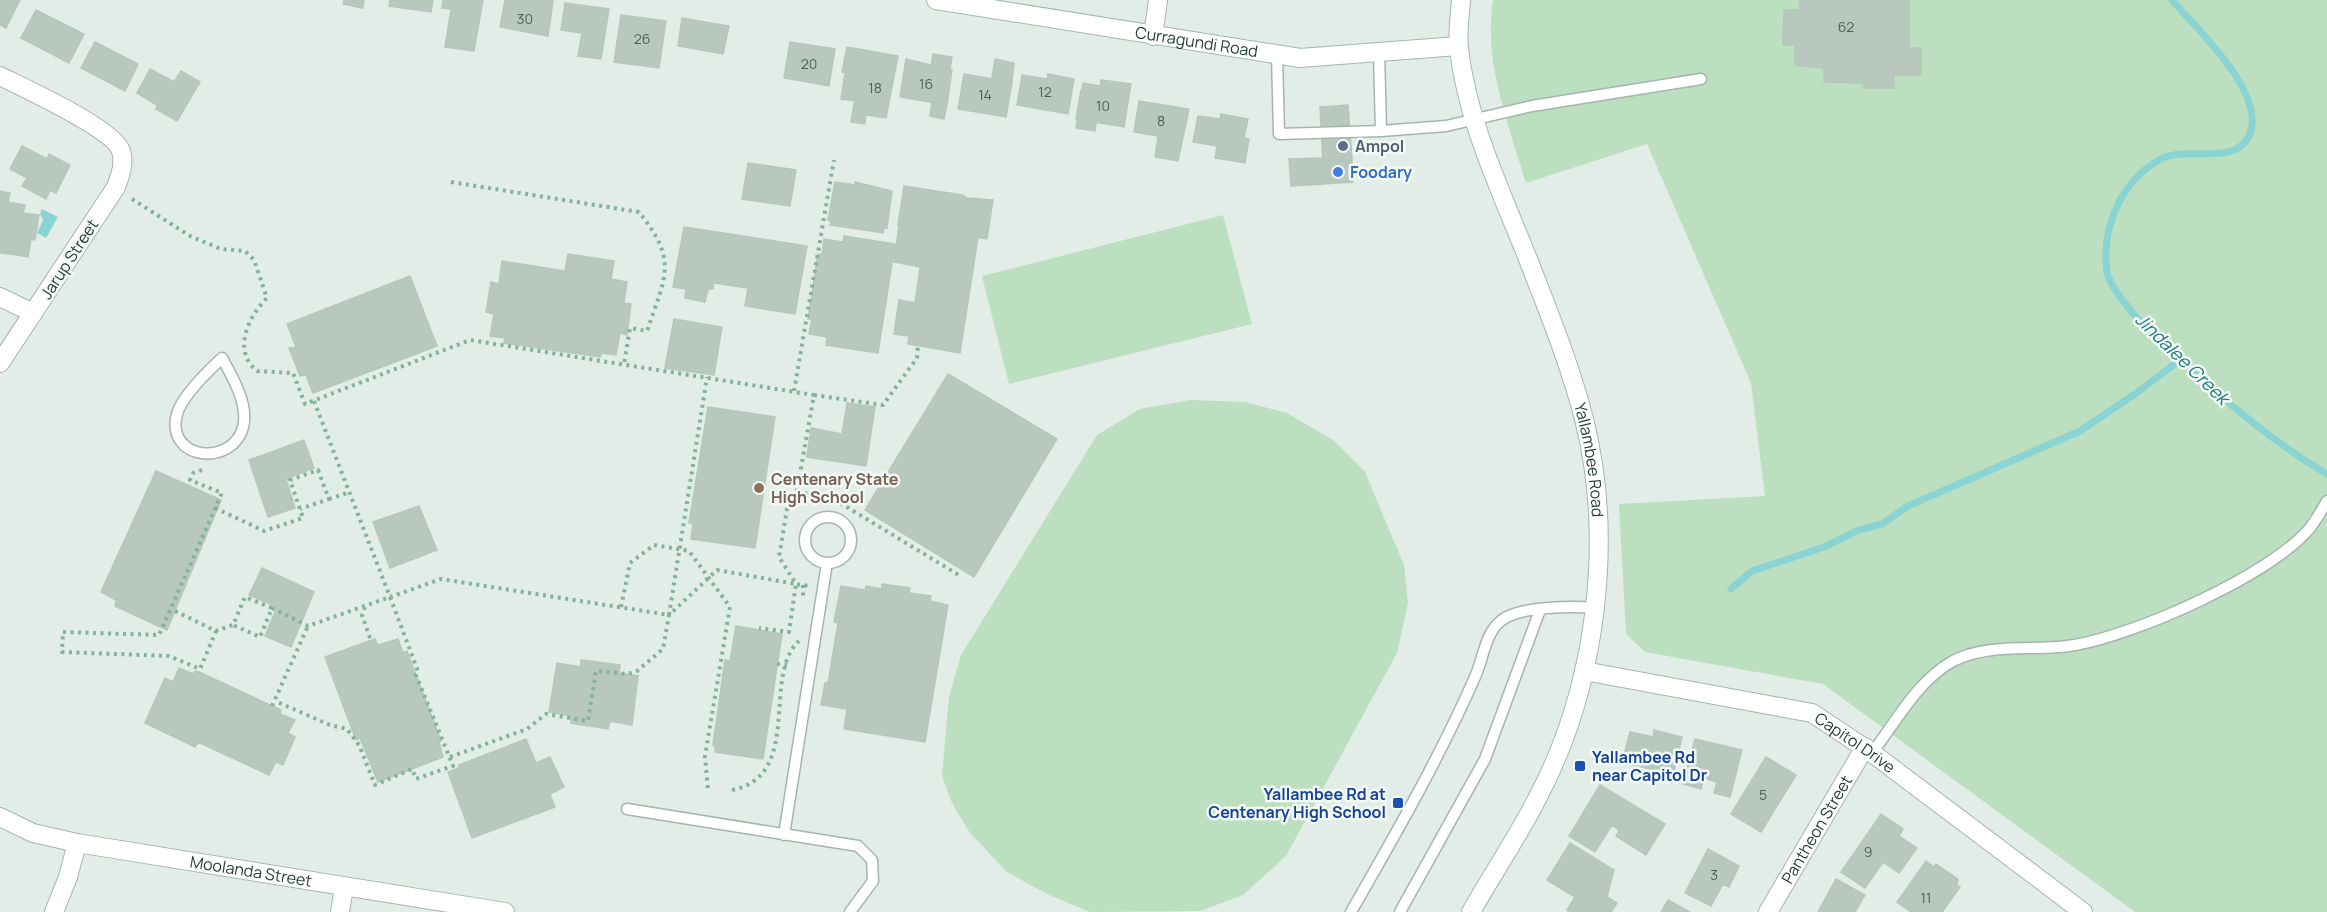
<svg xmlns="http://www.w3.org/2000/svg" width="2327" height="912" font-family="Manrope,sans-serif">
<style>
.green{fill:#bbdfbf}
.water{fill:#89d4d3}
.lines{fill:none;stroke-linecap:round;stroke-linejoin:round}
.stream{stroke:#89d4d3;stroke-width:7}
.building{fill:#b8c8bf;stroke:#b5c7bc;stroke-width:1.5}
.lane-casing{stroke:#a5b5ad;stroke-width:13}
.street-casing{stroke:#a5b5ad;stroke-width:20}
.secondary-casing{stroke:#a1b9ad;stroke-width:20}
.path{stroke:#82b29b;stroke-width:4;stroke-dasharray:3 4.5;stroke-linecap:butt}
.lane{stroke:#fff;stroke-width:10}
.street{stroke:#fff;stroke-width:18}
.secondary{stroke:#fff;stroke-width:18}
.service-dot{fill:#5c6f8a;stroke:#f3f9f5;stroke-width:2}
.shop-dot{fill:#3f7fe0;stroke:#f3f9f5;stroke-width:2}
.education-dot{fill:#8d6e63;stroke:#f3f9f5;stroke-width:2}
.transit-dot{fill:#1a4fb4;stroke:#f3f9f5;stroke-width:2}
.labels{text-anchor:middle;stroke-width:5;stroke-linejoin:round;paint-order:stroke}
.number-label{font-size:14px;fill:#486155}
.street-label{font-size:16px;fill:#223f32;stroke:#f3f9f5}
.service-label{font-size:16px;font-weight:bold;fill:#4e5e75;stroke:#f3f9f5;text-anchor:start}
.shop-label{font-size:16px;font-weight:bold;fill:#366cbe;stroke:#f3f9f5;text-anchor:start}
.education-label{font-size:16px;font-weight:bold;fill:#785e54;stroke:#f3f9f5;text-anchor:start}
.transit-label{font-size:16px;font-weight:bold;fill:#164399;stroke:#f3f9f5;text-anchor:start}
.water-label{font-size:18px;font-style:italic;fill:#1a7d7d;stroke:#f3f9f5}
</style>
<rect width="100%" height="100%" fill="#e3ede7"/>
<!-- green -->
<path class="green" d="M1493,0H2327V912H2135L1823,684L1645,652L1626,634L1619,504L1765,496L1751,383L1647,144L1526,183C1509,125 1483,62 1493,0Z
M1223,215L1252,324L1009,384L982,276Z
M1190,400L1245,402L1287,413L1333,440L1365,472L1404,565L1408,603L1397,653L1286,856L1243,895L1200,911L1090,912L1047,894L1007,872L970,833L952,803L942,776L949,697L961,655L1097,435L1140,409Z"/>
<!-- water -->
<path class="water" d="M42,209L58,217L46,238L37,233L43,220L40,214Z"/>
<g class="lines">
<!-- stream -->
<path class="stream" d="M2172,0C2197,29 2268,94 2249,136C2234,167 2187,145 2161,159C2125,178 2104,220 2106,261C2107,267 2106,274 2109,279C2127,313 2158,340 2187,366C2231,406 2276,444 2327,474
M1731,589L1752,571L1824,547L1859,530L1882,524L1908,506L2080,431L2135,394L2180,360"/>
</g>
<!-- building -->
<path class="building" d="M0,0H20L6,28L0,25Z
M344,0H364L363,8L343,4Z
M390,0H433L431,12L389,6Z
M443,0H483L474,51L445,47L451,9L442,8Z
M505,0L553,1L548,36L500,27Z
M1800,0H1909V48H1921V75H1894V88H1864V83L1824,82V68L1795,65V45H1783L1784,10H1799Z
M565,3L609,9L601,59L578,56L582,33L561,30Z
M36,10L84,34L69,63L21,38Z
M621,15L666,21L659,68L614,62Z
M682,18L729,26L723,54L678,46Z
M95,42L138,64L125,91L81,68Z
M790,42L835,49L829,86L784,78Z
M847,47L898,56L886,118L866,115L865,124L851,122L859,75L842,72Z
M933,54L952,57L950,69L931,67Z
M906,59L952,70L947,105L900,97Z
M995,59L1014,63L1012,82L992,78Z
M150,69L174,82L181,71L200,82L177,121L156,109L157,105L137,93Z
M845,73L859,75L855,101L841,99Z
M964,74L1012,82L1006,117L958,109Z
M1048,74L1074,79L1068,114L1017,105L1022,75L1047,79Z
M1101,80L1131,84L1124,127L1076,119L1081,90L1099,93Z
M1083,83L1100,86L1099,93L1082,90Z
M1139,101L1189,109L1178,161L1155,157L1158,136L1134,132Z
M932,102L947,105L944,119L930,116Z
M1348,105L1352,160L1323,162L1320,107Z
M1221,114L1248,119L1244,138L1249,139L1245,163L1215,158L1217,146L1193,142L1198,116L1220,119Z
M1077,120L1096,123L1095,131L1076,128Z
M22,146L47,159L49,154L70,165L56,193L10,169Z
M1322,158L1324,184L1291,186L1289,159Z
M1352,160L1353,182L1324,184L1323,162Z
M748,163L796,170L790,206L742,199Z
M27,178L50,190L46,199L22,186Z
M835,182L855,185V182L892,191L887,228L884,227L883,233L830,225L831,221L828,220Z
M904,186L962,195L967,198L993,200L987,239L898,225Z
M0,191L10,193L8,202L25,205L23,213L39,215L35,240L13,236L10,254L0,253Z
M899,225L978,237L960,353L908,344L909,336L894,334L899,300L915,303L920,267L894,262Z
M684,227L807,246L795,314L745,306L748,288L714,283L713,289H708L705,302L685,298L686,289L673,287Z
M13,236L31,239L28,257L10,254Z
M844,236L895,244L878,353L826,345L827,337L809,334L812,319H808L818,254L822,255L824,239L843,242Z
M568,254L614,261L611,279L627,282L624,303L631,304L627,335L620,333L616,355L601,353L600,357L504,343L505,338L490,336L494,314L486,312L491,282L499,284L502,261L565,271Z
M410,276L437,346L313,393L306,375L300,376L289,348L296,347L287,324Z
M674,319L722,327L714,375L665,368Z
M948,374L1057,439L974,577L865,510Z
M847,403L875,407L866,466L807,457L811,428L842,434Z
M708,407L775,417L755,548L691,539L693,524L689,523Z
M304,440L314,468L286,479L295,508L268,517L249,460Z
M156,471L221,500L167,630L115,606L116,600L101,592Z
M419,506L437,550L390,568L373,522Z
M262,568L314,592L291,647L265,636L277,607L249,595Z
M882,584L910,588L909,593L931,596L930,601L948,605L925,742L844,729L847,709L821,705L825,683H828L838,623L834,622L841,586L865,590L866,586L882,589Z
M736,626L782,634L763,759L715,752V746L713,745L725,660L730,661Z
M375,639L378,645L398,639L403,653L407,651L441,741L439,742L443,757L378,782L360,738L356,740L325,657Z
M581,660L620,665L619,673L638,676L632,725L610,721L608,729L571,723V716L549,712L557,663L581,667Z
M179,668L193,674L195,671L199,672L281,710L280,714L295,720L288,733L295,737L283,765L276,762L269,775L198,742L195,747L145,723L165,678L173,682Z
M1654,730L1682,737L1671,783L1658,779L1660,771L1622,763L1630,732L1653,737Z
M526,739L536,763L550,757L564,787L550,794L555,807L472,838L448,772L459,768V765Z
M1695,739L1742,750L1730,797L1714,793L1717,782L1704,778L1701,789L1683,784Z
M1766,757L1796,775L1761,832L1731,814Z
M1600,785L1665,824L1646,855L1616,836L1619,830L1612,825L1595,852L1569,836Z
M1881,814L1903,829L1899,836L1917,848L1899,873L1883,862L1865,888L1841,872Z
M1570,843L1614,870L1607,897L1617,903L1611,912H1569L1567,910L1575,897L1547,880Z
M1708,849L1739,866L1729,887L1723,884L1711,906L1685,893Z
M1926,861L1934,867L1936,864L1958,879L1957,885L1960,887L1942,912H1911L1897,902Z
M1836,879L1865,895L1855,912H1818Z
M1668,900L1690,912H1661Z"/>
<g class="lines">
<defs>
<path id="lane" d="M1379,53L1381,131L1446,126L1532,106L1701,79
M1277,55L1279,134L1381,131
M222,358C232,376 249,405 243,427C233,467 165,461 177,414C182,396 208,371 222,358Z
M805 540a23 23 0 1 1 46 0a23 23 0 1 1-46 0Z
M1872,753C1896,722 1917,681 1953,661C1990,642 2036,652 2075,645C2137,634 2269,576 2310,528C2316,520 2322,510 2327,501
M627,809L858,846L872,860L873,881L850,912
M784,835L827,563
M1351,912C1395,835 1439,759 1475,677C1483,660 1485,632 1502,620C1520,606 1574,606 1596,608
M1400,912L1485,759L1540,610"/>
<g id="street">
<path d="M1153,36L1158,0"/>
<path d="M0,76C24,88 114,129 121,151C125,164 120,176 116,187L0,363"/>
<path d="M0,297L33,313"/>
<path id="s1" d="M1584,671L1812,713L1872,753L2083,912"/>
<path id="s2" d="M0,817L33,833L77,843L505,912"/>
<path d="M54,912L68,877L77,843"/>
<path d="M340,912L344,887"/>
<path id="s3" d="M1768,912L1865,747"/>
</g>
<g id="secondary">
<path id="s4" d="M936,0L1300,58L1458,46"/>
<path id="s5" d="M1461,0C1460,16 1457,33 1459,48C1467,121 1501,191 1528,259C1549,313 1571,367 1585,423C1614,543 1596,686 1539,795C1519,835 1493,873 1471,912"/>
</g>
</defs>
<!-- lane casing -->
<use href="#lane" class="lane-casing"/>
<!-- street casing -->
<use href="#street" class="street-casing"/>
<!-- secondary casing -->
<use href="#secondary" class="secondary-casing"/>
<!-- path -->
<path class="path" d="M451,182L639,212C678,261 666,275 647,331L630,328L624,364
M132,199L190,236L221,249L245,251L254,260L267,298C248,317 232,351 257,371L293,373L305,404L470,340L814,395L796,496L787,509L779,557L796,584L809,586
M794,391L834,160
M814,395L883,405L917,358L918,345
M314,401L390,597L441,579L669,615L707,377
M202,470L193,473L190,480L222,493L159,635L63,632L62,652L169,656L200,669L216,631
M797,492L832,498L962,577
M329,499L350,492
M215,508L264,531L303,518L290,480L318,470L329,499L300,509
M803,585V600
M365,607L362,615L371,641
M621,607L630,563L654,545L689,551L730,607L705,756L708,790
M272,608L308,626L390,597L418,671L416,675L453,766L416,779L412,769L375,785L359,745L347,729L330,725L275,701
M175,611L216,631L233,625L245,597L272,608L260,637L233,625
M777,664L787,665
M272,706L308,626
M450,757L527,729L546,714L588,721L596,671L628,674L637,671L663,649L669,615L717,570L796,584L789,632L759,628
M732,790C804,776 761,675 799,641"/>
<!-- lane -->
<use href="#lane" class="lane"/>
<!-- street -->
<use href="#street" class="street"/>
<!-- secondary -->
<use href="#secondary" class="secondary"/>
</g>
<!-- markers -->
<circle class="service-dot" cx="1343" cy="146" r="6"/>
<circle class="shop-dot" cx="1338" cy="172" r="6"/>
<circle class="education-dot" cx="759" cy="488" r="6"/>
<g class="transit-dot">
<rect x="1574" y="760" width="12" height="12" rx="3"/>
<rect x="1392" y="797" width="12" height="12" rx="3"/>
</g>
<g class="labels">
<!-- number labels -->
<g class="number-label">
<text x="525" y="24">30</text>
<text x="1846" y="32">62</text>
<text x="642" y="44">26</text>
<text x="809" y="69">20</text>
<text x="926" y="89">16</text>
<text x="875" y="93">18</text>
<text x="1045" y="97">12</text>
<text x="985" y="100">14</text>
<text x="1103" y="111">10</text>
<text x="1161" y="126">8</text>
<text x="1763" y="800">5</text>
<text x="1868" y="857">9</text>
<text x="1714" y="880">3</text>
<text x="1926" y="903">11</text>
</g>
<!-- street labels -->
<g class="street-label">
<text dy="6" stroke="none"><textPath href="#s4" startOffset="264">Curragundi Road</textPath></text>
<text transform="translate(69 259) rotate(-57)" y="6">Jarup Street</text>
<text dy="6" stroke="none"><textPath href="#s5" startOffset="482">Yallambee Road</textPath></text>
<text dy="6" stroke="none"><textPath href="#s1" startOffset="284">Capitol Drive</textPath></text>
<text dy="6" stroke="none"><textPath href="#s3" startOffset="96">Pantheon Street</textPath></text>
<text dy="6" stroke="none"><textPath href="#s2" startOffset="258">Moolanda Street</textPath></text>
</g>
<!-- service labels -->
<g class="service-label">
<text x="1355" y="152">Ampol</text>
</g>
<!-- shop labels -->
<g class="shop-label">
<text x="1350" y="178">Foodary</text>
</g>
<!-- education labels -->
<g class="education-label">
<text x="771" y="485">Centenary State<tspan x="771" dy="18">High School</tspan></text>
</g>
<!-- transit labels -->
<g class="transit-label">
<text x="1592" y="763">Yallambee Rd<tspan x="1592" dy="18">near Capitol Dr</tspan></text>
<text x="1386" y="800" text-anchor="end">Yallambee Rd at<tspan x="1386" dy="18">Centenary High School</tspan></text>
</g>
<!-- water labels -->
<g class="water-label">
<text transform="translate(2182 359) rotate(44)" y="6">Jindalee Creek</text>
</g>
</g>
</svg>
